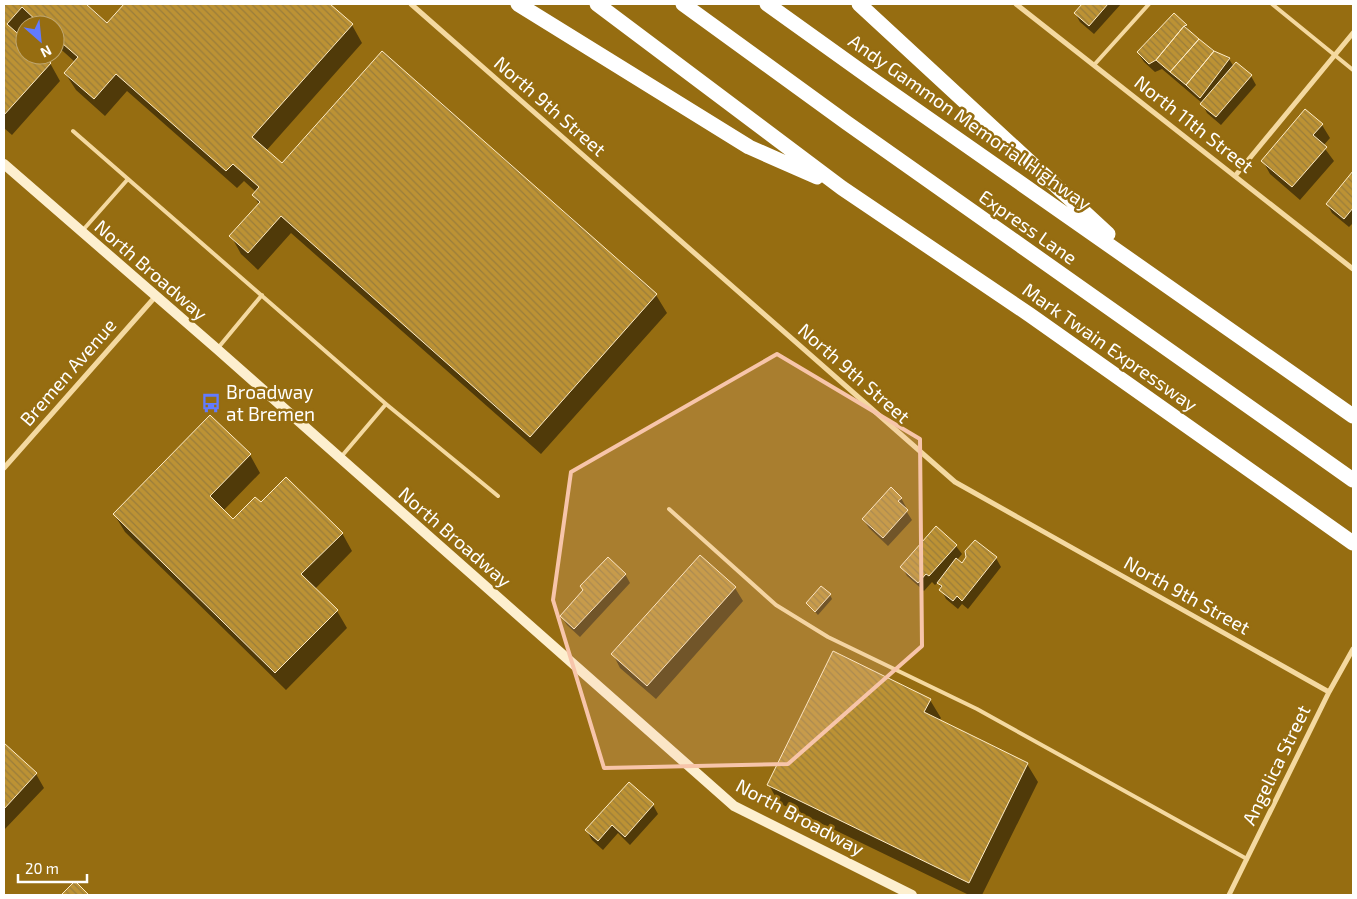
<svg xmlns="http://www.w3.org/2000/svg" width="1357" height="899" font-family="'Exo 2',sans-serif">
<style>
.shadow{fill:#0007}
.building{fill:url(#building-back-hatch);stroke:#feecc7}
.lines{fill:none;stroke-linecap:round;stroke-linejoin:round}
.lane{stroke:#f4d9a0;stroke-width:4}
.street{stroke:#f4d9a0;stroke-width:5}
.secondary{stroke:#fdefcf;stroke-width:10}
.highway{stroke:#fff;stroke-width:15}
.marked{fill:#f7c5aa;fill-opacity:0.2;stroke:#f7c5aa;stroke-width:4;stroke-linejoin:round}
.labels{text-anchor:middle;stroke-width:5;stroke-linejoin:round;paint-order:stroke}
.street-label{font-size:19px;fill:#fff;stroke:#966d11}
.poi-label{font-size:19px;fill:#fff;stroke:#966d11;text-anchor:start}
</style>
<defs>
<pattern id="building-back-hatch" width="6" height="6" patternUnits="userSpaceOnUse" patternTransform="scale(1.25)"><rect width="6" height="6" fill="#bc9234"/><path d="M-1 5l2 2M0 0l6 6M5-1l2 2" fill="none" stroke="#9a7d3b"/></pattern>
</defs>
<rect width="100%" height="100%" fill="#966d11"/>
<!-- shadow -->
<path class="shadow" d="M4,4H84L107,25L126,4H328L352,25L362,43L266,151L282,165L382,53L656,295L667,313L541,454L291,233L258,270L241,254L231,236L259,204L253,195L256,192L244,181L237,188L127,91L105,116L76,90L65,73L75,62L55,44V25H25V33L21,38L25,42V55H40L50,63L60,81L12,135L4,128Z
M1083,4H1121L1094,34L1080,22L1075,13Z
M1174,14L1186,26L1190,33L1213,52L1229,59L1234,67L1251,76L1256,85L1221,125L1207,113L1202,103L1162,69L1155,72L1144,62L1138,53Z
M1322,125L1330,138L1323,146L1334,161L1300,200L1270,174L1263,161Z
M1353,173V223L1349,227L1332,213L1327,204Z
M250,455L260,473L223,511L233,521L261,504L342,533L352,551L315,589L337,611L347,628L286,690L125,532L114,514Z
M901,498L906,507L905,509L912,520L888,546L869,528L863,519Z
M956,546L962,554L957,560L962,564L996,558L1001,567L968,609L962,604L958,609L946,599L938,582L935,585L932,582L924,591L907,576L902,567Z
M625,574L630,583L580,637L567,625L561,616Z
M735,588L743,601L656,699L620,668L613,654Z
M830,595L832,599L818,615L807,603Z
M930,700L941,718L939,721L1027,764L1038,782L982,895H969L779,803L769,785Z
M4,745L36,774L44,788L4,830Z
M653,805L658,814L630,845L618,833L603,850L592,840L587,831Z"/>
<!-- building -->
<path class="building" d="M4,4H86L107,23L124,4H330L353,24L252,137L282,163L382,51L657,294L530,437L281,216L248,253L229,236L260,202L252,195L259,187L233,164L226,171L116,74L94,99L64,73L78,57L55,37V25H41L22,7L7,24L25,40V55H42L51,63L4,115Z
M1082,4H1108L1089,26L1074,13Z
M1174,13L1187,25L1184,26L1156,60L1149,64L1137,52Z
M1184,26L1199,39L1170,72L1156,60Z
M1199,39L1214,51L1186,85L1170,72Z
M1214,51L1230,58L1200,98L1186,85Z
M1236,62L1252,75L1216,117L1200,104Z
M1305,109L1323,124L1313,135L1327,147L1292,187L1261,161Z
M1353,171V208L1344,219L1326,204Z
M210,415L251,454L210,496L233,519L255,497L261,502L286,477L343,533L301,574L338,610L275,673L113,514Z
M891,487L902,498L898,501L908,510L883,538L862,519Z
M936,526L957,545L929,576L926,574L918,583L900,567Z
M975,540L997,557L962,601L957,596L953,601L939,590L942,586L937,583L956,558L962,563L966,557L965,551Z
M700,555L736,587L647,686L611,654Z
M608,557L626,574L574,629L560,616L583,590L580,586Z
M821,586L831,594L815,612L806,603Z
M833,651L931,699L924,712L1028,763L969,883L767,785Z
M4,743L37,773L4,809Z
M629,782L654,804L625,837L612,825L598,841L585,830Z
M75,881L89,895H61Z"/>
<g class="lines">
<!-- lane -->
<path class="lane" d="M1272,4L1353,70
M1094,65L1149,4
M73,131L128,179
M83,230L128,179L386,404L341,457
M218,348L262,295
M386,404L498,496
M669,509L776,605L828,637L977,709L1247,859"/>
<!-- street -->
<path class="street" d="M411,4L955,482L1329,692
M1016,4L1353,269
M1235,176L1353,33
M4,468L155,297
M1229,895L1329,692L1353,649"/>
<!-- secondary -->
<path class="secondary" d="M4,164L217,349L734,806L912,895"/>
<!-- highway -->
<path class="highway" d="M518,4L749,147L817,177
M597,4L842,188L1030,315L1353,543
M683,4L847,123L1353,480
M767,4L876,82L1353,416
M859,4L1108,234"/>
</g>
<!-- marked area -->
<path class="marked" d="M777,354L920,439L922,646L788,764L604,768L553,600L571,472Z"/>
<!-- icons -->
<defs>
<symbol id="bus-bare" viewBox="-9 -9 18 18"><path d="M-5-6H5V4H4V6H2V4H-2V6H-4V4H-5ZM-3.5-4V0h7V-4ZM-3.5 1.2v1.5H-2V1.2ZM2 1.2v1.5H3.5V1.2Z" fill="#627bff" stroke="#966d11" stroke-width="2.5" paint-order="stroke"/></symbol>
</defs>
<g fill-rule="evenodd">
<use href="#bus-bare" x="197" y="389" width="28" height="28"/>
</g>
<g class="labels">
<!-- street labels -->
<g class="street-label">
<text transform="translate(550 106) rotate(41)" y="7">North 9th Street</text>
<text transform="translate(970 122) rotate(35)" y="7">Andy Gammon Memorial Highway</text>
<text transform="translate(1194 124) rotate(38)" y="7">North 11th Street</text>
<text transform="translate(1028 227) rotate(35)" y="7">Express Lane</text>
<text transform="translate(151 270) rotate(41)" y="7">North Broadway</text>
<text transform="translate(1110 347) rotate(35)" y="7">Mark Twain Expressway</text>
<text transform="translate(68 372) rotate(-49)" y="7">Bremen Avenue</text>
<text transform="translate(854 373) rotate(41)" y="7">North 9th Street</text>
<text transform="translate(455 537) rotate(41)" y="7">North Broadway</text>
<text transform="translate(1187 595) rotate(29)" y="7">North 9th Street</text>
<text transform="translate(1276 765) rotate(-64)" y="7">Angelica Street</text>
<text transform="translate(800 817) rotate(28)" y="7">North Broadway</text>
</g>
<!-- poi labels -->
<g class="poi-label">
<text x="226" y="399">Broadway<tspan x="226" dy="22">at Bremen</tspan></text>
</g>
</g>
<!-- border -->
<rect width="1357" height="899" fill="none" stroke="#ffffff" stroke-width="10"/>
<!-- north arrow -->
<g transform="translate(40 40) rotate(153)"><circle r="24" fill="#966d11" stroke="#c0a770"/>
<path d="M0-4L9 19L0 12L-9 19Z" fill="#627bff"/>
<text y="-8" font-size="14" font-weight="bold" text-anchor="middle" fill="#ffffff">N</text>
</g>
<!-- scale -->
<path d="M18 874v8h69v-8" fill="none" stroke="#ffffff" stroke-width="2.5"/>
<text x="25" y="874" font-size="15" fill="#ffffff" stroke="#966d11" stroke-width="4" paint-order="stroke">20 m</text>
</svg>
